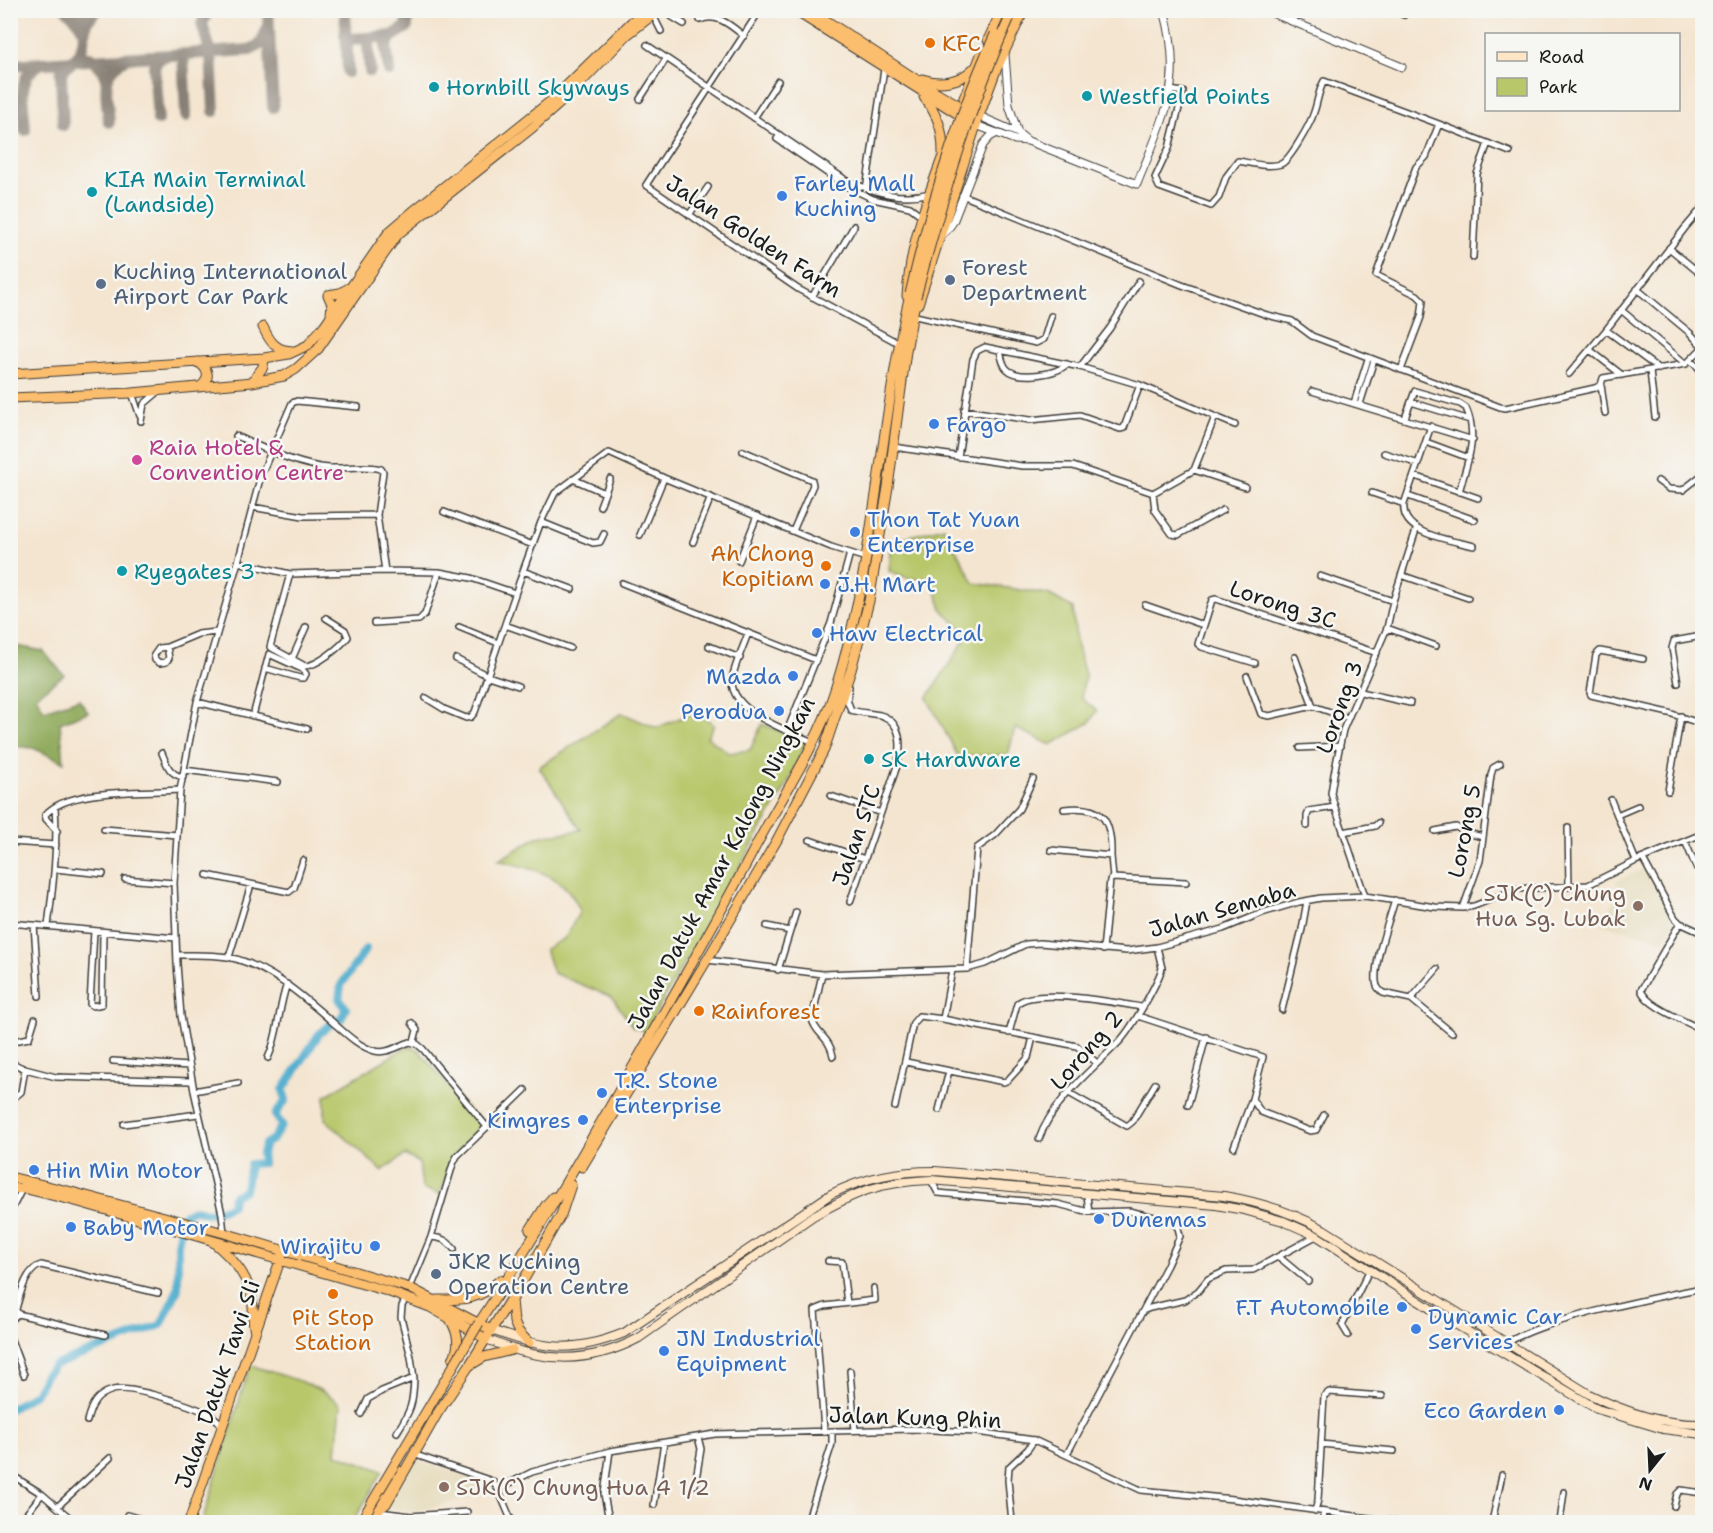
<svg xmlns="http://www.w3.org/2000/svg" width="1713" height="1533" font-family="'Shantell Sans',sans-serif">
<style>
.built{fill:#e5daba}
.green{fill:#b8c76a;stroke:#6a7243;stroke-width:1.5}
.forest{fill:#92ac5e;stroke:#57643d;stroke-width:1.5}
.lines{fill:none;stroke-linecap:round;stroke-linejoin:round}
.stream{stroke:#4fadce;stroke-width:1.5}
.river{stroke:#4fadce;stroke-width:8}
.taxiway{stroke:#888076;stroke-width:12}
.minor-casing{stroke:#3c3a37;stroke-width:8}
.tertiary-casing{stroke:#3c3a37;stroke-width:9}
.secondary-casing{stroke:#3c3a37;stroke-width:10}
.trunk-casing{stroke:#3c3a37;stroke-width:11}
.minor{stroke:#fff;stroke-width:5}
.tertiary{stroke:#fff;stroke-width:7}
.secondary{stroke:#fde5c5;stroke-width:8}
.trunk{stroke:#fbbd6e;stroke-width:9}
.trunk-bridge-casing{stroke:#3c3a37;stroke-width:11;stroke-linecap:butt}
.trunk-bridge{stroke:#fbbd6e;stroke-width:9}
.food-dot{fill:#e8710a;stroke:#f6f6f2;stroke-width:2}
.culture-dot{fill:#0f9aa8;stroke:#f6f6f2;stroke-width:2}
.shop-dot{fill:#3f7fe0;stroke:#f6f6f2;stroke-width:2}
.service-dot{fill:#5c6f8a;stroke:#f6f6f2;stroke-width:2}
.hotel-dot{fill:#d1479c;stroke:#f6f6f2;stroke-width:2}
.education-dot{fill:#8d6e63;stroke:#f6f6f2;stroke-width:2}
.labels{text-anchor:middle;stroke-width:5;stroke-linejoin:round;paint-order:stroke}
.food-label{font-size:22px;fill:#c56008;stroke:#f6f6f2;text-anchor:start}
.culture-label{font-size:22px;fill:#0d838f;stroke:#f6f6f2;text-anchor:start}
.shop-label{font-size:22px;fill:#366cbe;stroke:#f6f6f2;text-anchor:start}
.street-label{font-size:22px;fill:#1c1c1c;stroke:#f6f6f2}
.service-label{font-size:22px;fill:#4e5e75;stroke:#f6f6f2;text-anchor:start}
.hotel-label{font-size:22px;fill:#b23c85;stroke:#f6f6f2;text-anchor:start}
.education-label{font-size:22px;fill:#785e54;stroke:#f6f6f2;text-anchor:end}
</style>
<rect width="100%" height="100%" fill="#f6f6f2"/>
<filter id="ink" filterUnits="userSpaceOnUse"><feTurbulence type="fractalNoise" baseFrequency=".0167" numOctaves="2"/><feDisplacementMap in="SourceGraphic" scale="12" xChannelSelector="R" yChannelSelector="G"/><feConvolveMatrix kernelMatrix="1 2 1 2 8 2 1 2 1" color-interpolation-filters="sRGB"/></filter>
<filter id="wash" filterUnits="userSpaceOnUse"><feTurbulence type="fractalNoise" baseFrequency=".008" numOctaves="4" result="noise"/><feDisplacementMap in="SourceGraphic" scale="24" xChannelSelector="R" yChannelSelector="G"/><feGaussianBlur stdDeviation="1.35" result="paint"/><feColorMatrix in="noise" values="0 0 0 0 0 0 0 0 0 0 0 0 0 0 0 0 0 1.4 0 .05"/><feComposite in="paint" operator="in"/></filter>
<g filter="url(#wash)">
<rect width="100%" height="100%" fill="#f4e5d0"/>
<!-- built -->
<path class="built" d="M1645,868L1674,923L1664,940L1601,924L1620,890L1616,881Z
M414,1459L489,1483L493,1491L415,1512L385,1507Z"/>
<!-- green -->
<path class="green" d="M944,527L974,583L1048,594L1073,608L1076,643L1085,675L1081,698L1097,711L1089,723L1051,745L1015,728L1008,755L958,756L927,698L968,635L943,611L931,579H910L889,571L892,541Z
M697,711L714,725L707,737L729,753L750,750L762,724L806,742L788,783L645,1031L633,1027L612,997L553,973L545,949L565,938L580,911C565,872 535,871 499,860L537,837L581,830L539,767L622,713L656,728Z
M408,1046L419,1050L481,1126L454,1156L439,1194L422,1188L419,1163L405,1155L382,1171L325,1119V1096Z
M250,1365C281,1376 317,1382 341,1405L336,1454L383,1471L353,1522H202Z"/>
<!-- forest -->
<path class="forest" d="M11,645L43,651L64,675L36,696L44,710L79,699L88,712L60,723L64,762L33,748L12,746L11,748Z"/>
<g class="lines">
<!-- stream -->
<path class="stream" d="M825,12L831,16"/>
<!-- river -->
<path class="river" d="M10,1409L36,1393L45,1375L55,1365L161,1325L178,1289V1244L184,1215L195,1209C208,1217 219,1211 232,1205L233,1196L245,1190L250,1164L263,1163L262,1153L265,1144L273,1139L282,1125L275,1115L286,1100L283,1090L319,1034L336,1020L341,1019L346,1008L339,999L341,985L366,949"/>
<!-- taxiway -->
<path class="taxiway" d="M67,10L77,19L83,30
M208,10L202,24L211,53L214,111
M268,10L273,107
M345,10L348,72
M10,11L11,10
M85,29L88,20L97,10
M345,35L352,39L392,36
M183,55L186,116
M90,57L104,71L106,80
M10,65L250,50L261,44L268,27
M370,71L368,45L372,38
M389,71L386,45L392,36L407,27V10
M158,120L154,66L159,59L165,56
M109,122C107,95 98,72 127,58
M63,125L61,73C65,66 70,65 75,59C87,46 84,27 83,10
M25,130C24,105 15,77 40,64"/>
</g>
</g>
<g filter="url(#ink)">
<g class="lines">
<defs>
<path id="minor" d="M661,10L684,24
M760,10L646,185L798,289L900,344
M1392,10L1404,15
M653,15L661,31
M700,20C717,12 731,26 744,36
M1290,21L1294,10
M647,45L843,178
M1170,90L1183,92L1169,148L1155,178L1159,187L1211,206L1219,197L1226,177L1238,161C1251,163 1268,168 1281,164C1290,160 1311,123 1314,112C1318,101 1318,92 1324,81L1439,124
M640,99L666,59
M754,118L778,81
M780,135L777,139L840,182
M848,181C874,192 901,201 930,193
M846,186L873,199L910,207L922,216
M866,189L884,69
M962,195L1182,285L1267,315L1292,321L1312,336L1500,407L1505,408L1595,388L1601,385L1603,378L1686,364L1702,348
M689,215L708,187
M1669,248L1702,275
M1473,257L1477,174L1488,143
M1637,289L1690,333L1702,346
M812,297L854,226
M1621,310L1686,364
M911,315L1036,343L1044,339L1051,316
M1000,350C1001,356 1002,364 1007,369C1018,380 1056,375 1067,364
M1590,350L1622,375
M1691,361L1700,369L1702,390
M1080,367L1110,328L1139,281
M1659,369L1606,330L1685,228L1702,208
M1401,370L1421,317L1423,301L1417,295L1376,275L1416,167L1426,157L1439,124L1510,152
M1650,371L1655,417
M1569,374L1606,330
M1601,385L1605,413
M1312,391L1473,440
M132,393L140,416
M1411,402L1470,420
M1354,403L1368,359
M1360,404L1374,360
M964,410L1030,420L1080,415L1120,429L1124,428L1126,422L1140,385
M1405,418L1415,391L1460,404L1466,408C1479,437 1467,463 1459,492
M141,421L144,404L157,393
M1431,426L1404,504C1400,535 1452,540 1474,546
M236,436C266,449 296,465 329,468C346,469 365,464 381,469L383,472L377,515L385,571
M1426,442L1469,458
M894,447L1022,466H1073L1153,493L1194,470L1215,417
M743,451L812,480L813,485L793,531
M1384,453L1419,464
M958,457L973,359L977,351L985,347L1080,367L1140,385L1235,425
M1194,470L1245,487
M1415,476L1478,498
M573,479L605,493L600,506
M1658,481L1669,489L1683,490L1702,475
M605,493L610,479
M1153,493L1155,510L1172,534L1178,535L1223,510
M1372,493L1404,504
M1408,496L1475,520
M252,507L303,516L377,515
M444,512L533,545
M541,522L593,543L600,542L604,534
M640,535L664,478
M693,542L711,497
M739,561L757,516
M238,562L290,574L385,571L439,572L471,578L515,593
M523,571L572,589
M290,574L270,647L305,666C317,666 340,647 348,637L345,630L326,618
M1401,575L1468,598
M1320,576L1393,601
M622,583L816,660
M1145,605L1203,625
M374,623L419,620L425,614L439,572
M505,625L570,648
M459,627L498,643
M1387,628L1436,646
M748,633C744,646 733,668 732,681C731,712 790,732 813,742
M709,646L740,658
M167,647L169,658L166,662L160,663L155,660L154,655L159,648L167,647L198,634L217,632
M1295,657L1313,706
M292,659L306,627
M456,659L488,676L518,686
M1643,659L1600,651L1596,655L1590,693L1591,695L1669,713L1702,724
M1255,663L1202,647L1198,644L1212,600L1216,599L1377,653
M1247,676L1261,714L1269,716L1313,706L1348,718
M1678,683L1672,648L1674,641L1702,636
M849,687L847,700L851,710
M1361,692L1410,703
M426,698L444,709L466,718L471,717L475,712L523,571L541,522L555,493L609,453L664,478L831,547L866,558
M197,702L307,729
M253,716L269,654L302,669L306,674L304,678H300L265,668
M787,731L831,623L850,553
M1300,748L1340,746
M162,753C167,765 169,774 183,777
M184,770L278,782
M1668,791L1681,716
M831,796L881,813
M1611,800L1617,815
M1064,809C1103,804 1112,820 1111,856
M1307,826V816L1309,811L1335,807
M1568,828L1569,887
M104,829L177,835
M57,831L46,819L45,815C68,787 146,793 180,790
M1435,831L1456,827L1467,833L1483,837
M1343,832L1375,826L1378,823
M810,840L865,859
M1685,841L1696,867
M10,842L56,845
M1051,850L1111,856L1113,878
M1643,859L1675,918L1680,923L1702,933
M1636,861L1617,815L1638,806
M55,869L103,874
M207,875L289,892L294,888L303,860
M125,879L174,883
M1365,896L1333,801L1331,793L1334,774L1343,730L1387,628L1393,601L1416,530
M1395,900C1389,921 1374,960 1376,981C1376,986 1379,990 1383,993L1411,999L1452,1033
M850,902L896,769C902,750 904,722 880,715C870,713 861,713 851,710
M1463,908L1480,861L1491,775L1493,768L1500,764
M10,923L176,938
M1680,923L1641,990C1647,1007 1686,1021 1702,1030
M34,925L39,996
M48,926C53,886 58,847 55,807
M767,926L790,931
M94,931L90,1004L93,1006L102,1004L103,932
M1103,950L1110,880L1113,878L1186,882
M177,955C194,955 211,954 228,957C267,965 300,994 329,1019C342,1030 358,1047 375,1051C387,1054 398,1046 410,1042L417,1044L423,1049L487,1127
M229,957L251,885
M707,960L822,974L967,969L985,964L1026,944L1040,943L1127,951L1157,947L1223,929L1262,913L1299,902L1321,898L1365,896L1435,907L1463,908L1474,906L1517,889L1588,885L1636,861L1702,834
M967,969L977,848L995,835L1019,809L1033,779
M778,970L796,912
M822,974L812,1019C815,1034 830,1037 833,1056
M1411,999L1437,969
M1282,1010L1302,929L1307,901
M1138,1016L1263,1057L1252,1099L1234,1147
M943,1019L952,970
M412,1023L417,1030L414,1042
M1009,1033L1017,1004C1033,987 1118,1003 1141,1007
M10,1045L14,1041L29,1038L35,1019
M268,1058C279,1035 278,1008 287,984
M113,1061L189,1066
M10,1062L25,1069L56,1077L191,1081
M906,1062L1004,1082L1008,1080L1028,1058L1033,1037
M194,1091L238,1083
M1069,1093L1127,1126L1132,1122L1155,1084
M10,1095L16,1096L21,1092L25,1069
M1252,1099L1261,1112L1310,1131L1316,1130L1324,1115
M1188,1105L1206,1037
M895,1107L913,1023L919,1016L943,1019L1077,1046L1097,1063
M939,1110L949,1071
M124,1124L198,1114
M1039,1139C1053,1100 1090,1072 1118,1043C1131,1030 1157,985 1162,968L1157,947
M931,1180L938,1193L1058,1204L1089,1212L1129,1211L1171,1221L1178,1228L1180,1236L1167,1265L1067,1454
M1087,1195L1089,1212
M10,1213L22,1189
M224,1233L222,1214L194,1091L181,1016L177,964L174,883L180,790L197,702L238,562L261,475L292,403L297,401L358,407
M431,1237C442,1238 447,1240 454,1249
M1279,1257L1308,1281
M828,1261L842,1262L847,1303
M410,1288L431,1237L453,1164L457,1156L525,1090
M16,1309C20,1295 26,1269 41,1265L158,1293
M1145,1310L1150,1308L1185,1300L1198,1291L1208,1279L1226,1271L1253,1270L1316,1236
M18,1314L105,1335
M10,1320L18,1314L14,1306L10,1305L18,1297
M1348,1335L1342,1325L1370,1269
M10,1337L24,1375
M1506,1343C1533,1328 1563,1320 1593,1312C1630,1303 1666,1295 1702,1288
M850,1371L855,1430
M361,1414L368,1399L382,1391L414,1378L411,1357L401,1317L402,1306L406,1298
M87,1421C91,1405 96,1395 113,1390C131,1385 191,1405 209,1414C215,1417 219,1421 222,1427
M824,1430L815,1310L825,1306L875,1300L874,1288
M397,1432C411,1410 413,1405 414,1378
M1321,1444L1394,1451
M413,1454L492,1481L498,1489L512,1522
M10,1474L42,1494L20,1522
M695,1485L701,1449L698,1437
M498,1489L532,1472L610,1451L715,1434L912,1429L976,1432L1034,1440L1141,1490L1233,1499L1398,1522
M42,1494L57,1507L110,1458
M654,1505L664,1443
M1674,1506L1677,1494L1681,1490L1702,1493
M57,1507L75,1522
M1315,1511L1318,1500L1324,1396L1329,1392L1382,1396
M379,1512L411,1516L467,1512
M127,1515L151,1522
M608,1515L604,1494L610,1451
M807,1522L832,1444V1431
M1012,1522L1008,1480L1009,1467L1028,1449L1034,1440
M1322,1522L1324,1512
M1492,1522L1502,1475
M1560,1522L1564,1492"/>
<path id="tertiary" d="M1265,10L1402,67
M1005,55L1009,105L1018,133
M979,116L1018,133L1028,141L1137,184C1147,158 1164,123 1169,97C1175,69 1172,38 1164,10
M976,125L1015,140L1028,141
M940,236L948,229L953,222L983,145L990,137L997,133"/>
<path id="secondary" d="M491,1330C543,1349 572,1354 624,1333L831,1194C866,1177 897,1171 935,1171L1224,1196C1259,1202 1292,1212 1323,1229L1589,1394C1623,1411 1664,1425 1702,1424
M486,1339C540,1362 586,1366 639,1338L813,1216C858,1191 879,1182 931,1180L1216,1205L1244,1210L1283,1221L1317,1236L1442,1316L1597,1409L1663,1429L1702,1434"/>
<path id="trunk" d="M794,10L966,119
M810,10L931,89L970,112
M988,40L1002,10
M922,79C940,85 960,82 973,69
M924,97C938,115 943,130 943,153
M964,98L981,55
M907,296C910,245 928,195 946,148
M918,304L979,116L996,70L1024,10
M331,314L332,304L328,295L340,293L349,288
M263,327C270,342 276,351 293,351
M198,362C209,369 211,379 200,387
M10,374L264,358L289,354L308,345L324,326L389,232L416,209L552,100L644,10
M252,382L263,367L264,358
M10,398L132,393L252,382L284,376L296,369L318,349L398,234L532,128L568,96L627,35L659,10
M582,1167L707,960L777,840L824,750L851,670L869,601L888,487L906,351L916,297
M10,1177L68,1191L224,1233L410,1288L491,1330
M10,1188L27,1189L79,1202L387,1291L430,1307L486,1339
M530,1230L546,1205L553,1197
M213,1242C234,1259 251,1279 253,1307C254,1315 252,1323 255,1331
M437,1300C464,1300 480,1300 500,1280
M450,1319C458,1332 461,1346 453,1359
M479,1323C534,1239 584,1152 634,1065C673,996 713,927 750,857C778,802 816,749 835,690C876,561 879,425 910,294
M529,1343L518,1331L514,1322L512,1300L561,1215L571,1185
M471,1363L511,1298
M373,1514L386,1504L437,1414L469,1366L484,1357L512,1350
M189,1522L282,1255
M360,1522L367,1511
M369,1522L397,1469"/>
</defs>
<!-- minor casing -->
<use href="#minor" class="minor-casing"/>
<!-- tertiary casing -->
<use href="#tertiary" class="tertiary-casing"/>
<!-- secondary casing -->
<use href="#secondary" class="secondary-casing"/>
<!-- trunk casing -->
<use href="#trunk" class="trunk-casing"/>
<!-- minor -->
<use href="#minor" class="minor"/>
<!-- tertiary -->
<use href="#tertiary" class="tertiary"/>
<!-- secondary -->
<use href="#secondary" class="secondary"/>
<!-- trunk -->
<use href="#trunk" class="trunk"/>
<defs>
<path id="trunk-bridge" d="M910,294C930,206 957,117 995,34
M916,297C942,199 971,103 1013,10
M367,1511L479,1323"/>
</defs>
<!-- trunk-bridge casing -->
<use href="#trunk-bridge" class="trunk-bridge-casing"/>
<!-- trunk-bridge -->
<use href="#trunk-bridge" class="trunk-bridge"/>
</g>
</g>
<!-- markers -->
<g class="food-dot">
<circle cx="930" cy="43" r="6"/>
<circle cx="826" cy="566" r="6"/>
<circle cx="699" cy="1011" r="6"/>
<circle cx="333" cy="1294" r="6"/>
</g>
<g class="culture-dot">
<circle cx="434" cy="87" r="6"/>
<circle cx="1087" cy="96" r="6"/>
<circle cx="92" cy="192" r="6"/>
<circle cx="122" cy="571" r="6"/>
<circle cx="869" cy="759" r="6"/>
</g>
<g class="shop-dot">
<circle cx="782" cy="196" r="6"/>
<circle cx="934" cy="424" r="6"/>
<circle cx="855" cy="532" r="6"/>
<circle cx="825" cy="584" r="6"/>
<circle cx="817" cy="633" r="6"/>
<circle cx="793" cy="676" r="6"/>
<circle cx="779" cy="711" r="6"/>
<circle cx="602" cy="1093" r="6"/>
<circle cx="583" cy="1120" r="6"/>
<circle cx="34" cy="1170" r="6"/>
<circle cx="1099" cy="1219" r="6"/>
<circle cx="71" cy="1227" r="6"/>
<circle cx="375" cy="1246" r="6"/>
<circle cx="1402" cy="1307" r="6"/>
<circle cx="1416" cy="1329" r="6"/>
<circle cx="664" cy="1351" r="6"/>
<circle cx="1559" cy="1410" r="6"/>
</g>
<g class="service-dot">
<circle cx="950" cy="280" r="6"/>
<circle cx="101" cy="284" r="6"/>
<circle cx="436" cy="1274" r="6"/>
</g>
<circle class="hotel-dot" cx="137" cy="460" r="6"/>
<g class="education-dot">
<circle cx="1638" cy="906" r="6"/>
<circle cx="444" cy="1487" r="6"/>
</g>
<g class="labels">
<!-- food labels -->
<g class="food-label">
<text x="942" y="51">KFC</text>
<text x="814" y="561" text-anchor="end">Ah Chong<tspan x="814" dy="25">Kopitiam</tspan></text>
<text x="711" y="1019">Rainforest</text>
<text x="333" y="1325" text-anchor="middle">Pit Stop<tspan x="333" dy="25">Station</tspan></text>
</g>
<!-- culture labels -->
<g class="culture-label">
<text x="446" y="95">Hornbill Skyways</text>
<text x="1099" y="104">Westfield Points</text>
<text x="104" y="187">KIA Main Terminal<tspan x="104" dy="25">(Landside)</tspan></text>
<text x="134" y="579">Ryegates 3</text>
<text x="881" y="767">SK Hardware</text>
</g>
<!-- shop labels -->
<g class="shop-label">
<text x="794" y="191">Farley Mall<tspan x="794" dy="25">Kuching</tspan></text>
<text x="946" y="432">Fargo</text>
<text x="867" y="527">Thon Tat Yuan<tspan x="867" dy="25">Enterprise</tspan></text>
<text x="837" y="592">J.H. Mart</text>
<text x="829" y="641">Haw Electrical</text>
<text x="781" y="684" text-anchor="end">Mazda</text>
<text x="767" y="719" text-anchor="end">Perodua</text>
<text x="614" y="1088">T.R. Stone<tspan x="614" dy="25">Enterprise</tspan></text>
<text x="571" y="1128" text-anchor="end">Kimgres</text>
<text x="46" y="1178">Hin Min Motor</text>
<text x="1111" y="1227">Dunemas</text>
<text x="83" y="1235">Baby Motor</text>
<text x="363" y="1254" text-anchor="end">Wirajitu</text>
<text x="1390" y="1315" text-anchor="end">F.T Automobile</text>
<text x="1428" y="1324">Dynamic Car<tspan x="1428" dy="25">Services</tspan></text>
<text x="676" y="1346">JN Industrial<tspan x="676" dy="25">Equipment</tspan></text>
<text x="1547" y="1418" text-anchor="end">Eco Garden</text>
</g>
<!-- street labels -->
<g class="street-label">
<text transform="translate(754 236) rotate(33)" y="8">Jalan Golden Farm</text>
<text transform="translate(1283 604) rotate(18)" y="8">Lorong 3C</text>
<text transform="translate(1339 707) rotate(-70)" y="8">Lorong 3</text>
<text transform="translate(1464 831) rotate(-79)" y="8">Lorong 5</text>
<text transform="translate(856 835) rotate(-71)" y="8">Jalan STC</text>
<text transform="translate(721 863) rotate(-62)" y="8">Jalan Datuk Amar Kalong Ningkan</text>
<text transform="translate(1222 909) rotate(-16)" y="8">Jalan Semaba</text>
<text transform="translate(1086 1050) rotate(-49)" y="8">Lorong 2</text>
<text transform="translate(217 1384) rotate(-71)" y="8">Jalan Datuk Tawi Sli</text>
<text transform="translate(915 1417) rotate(2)" y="8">Jalan Kung Phin</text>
</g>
<!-- service labels -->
<g class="service-label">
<text x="962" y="275">Forest<tspan x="962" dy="25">Department</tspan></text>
<text x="113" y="279">Kuching International<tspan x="113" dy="25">Airport Car Park</tspan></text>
<text x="448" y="1269">JKR Kuching<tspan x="448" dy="25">Operation Centre</tspan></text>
</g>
<!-- hotel labels -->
<g class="hotel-label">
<text x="149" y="455">Raia Hotel &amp;<tspan x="149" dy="25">Convention Centre</tspan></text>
</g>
<!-- education labels -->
<g class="education-label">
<text x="1626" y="901">SJK(C) Chung<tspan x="1626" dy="25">Hua Sg. Lubak</tspan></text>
<text x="456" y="1495" text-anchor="start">SJK(C) Chung Hua 4 1/2</text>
</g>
</g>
<!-- margin -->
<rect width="1713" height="1533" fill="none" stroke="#f6f6f2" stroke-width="36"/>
<!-- legend -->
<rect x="1485" y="33" width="195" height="78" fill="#f6f6f2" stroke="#9f9f9c" stroke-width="1.5"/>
<rect x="1497" y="52" width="30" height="9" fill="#fde5c5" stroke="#9f9f9c" stroke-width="1.5"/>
<text x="1539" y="63" font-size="18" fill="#1c1c1c">Road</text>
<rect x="1497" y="78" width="30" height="18" fill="#b8c76a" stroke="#9f9f9c" stroke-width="1.5"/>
<text x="1539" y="93" font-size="18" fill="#1c1c1c">Park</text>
<!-- north arrow -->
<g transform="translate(1650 1470) rotate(198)" stroke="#f6f6f2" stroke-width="4.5" paint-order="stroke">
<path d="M0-4.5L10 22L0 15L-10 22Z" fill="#1c1c1c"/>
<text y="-9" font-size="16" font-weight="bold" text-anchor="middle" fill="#1c1c1c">N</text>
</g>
</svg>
